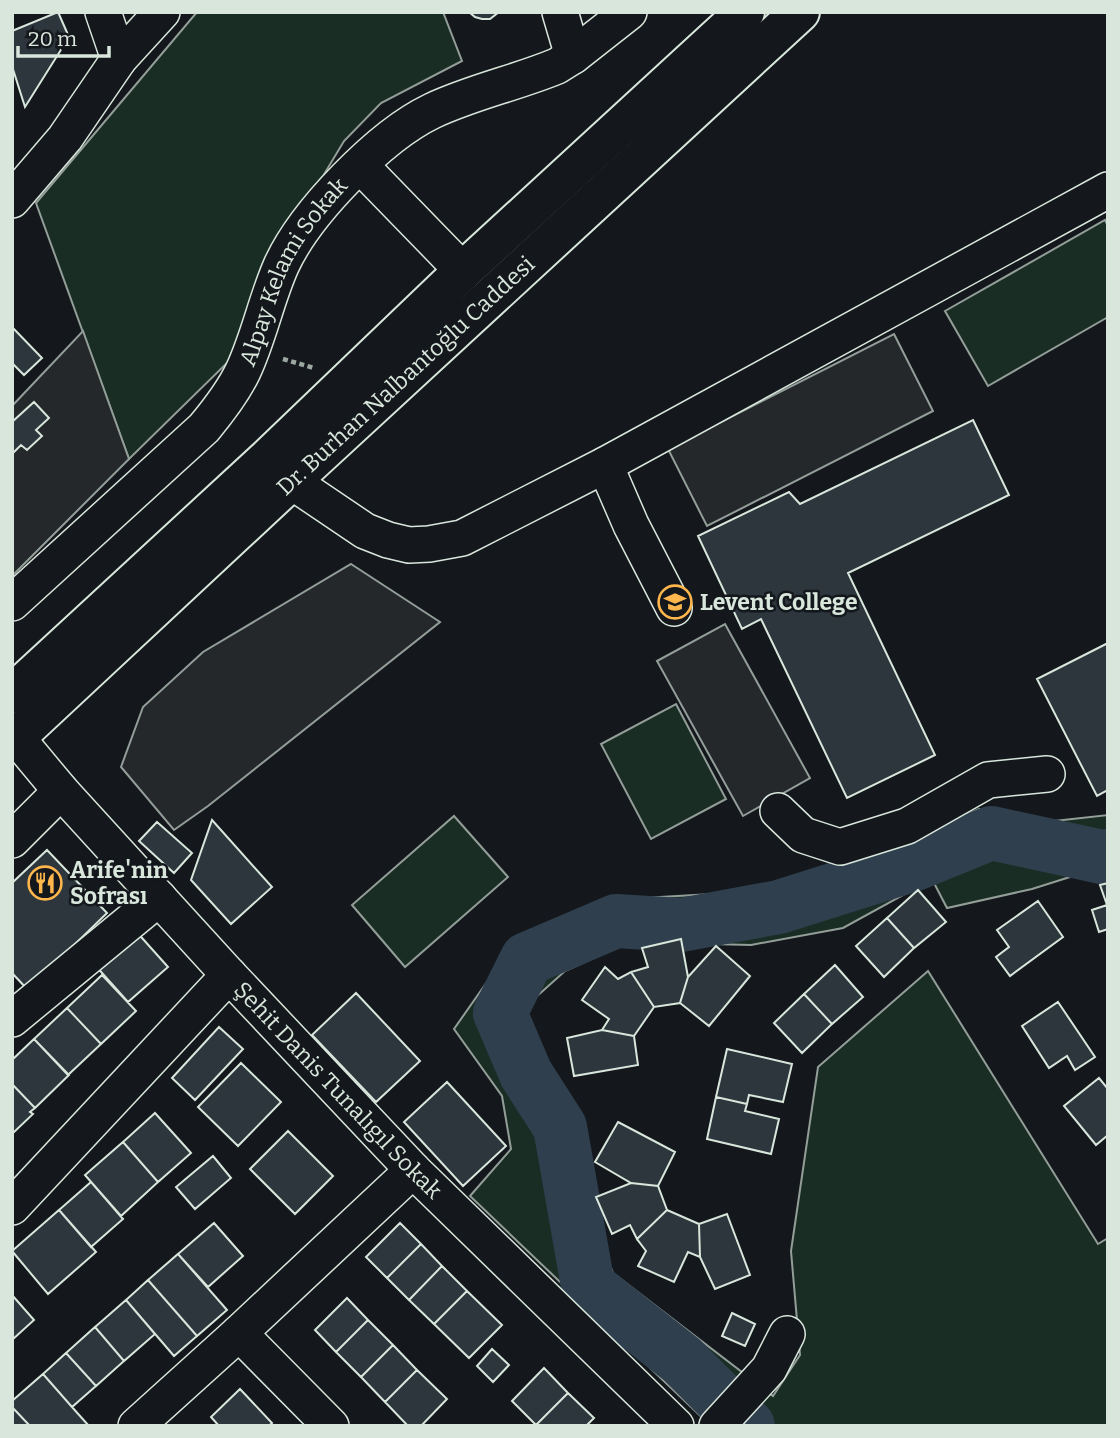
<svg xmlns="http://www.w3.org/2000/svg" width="1120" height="1438" font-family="Bitter,serif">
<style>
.green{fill:#1a2d24;stroke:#939e99;stroke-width:2}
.parking{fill:#24282b;stroke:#939e99;stroke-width:2}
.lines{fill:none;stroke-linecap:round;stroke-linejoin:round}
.river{stroke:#2f3f4d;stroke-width:54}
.building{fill:#2c363c;stroke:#d8e6dc;stroke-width:2}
.minor-casing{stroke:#d8e6dc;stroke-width:38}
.major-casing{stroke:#d8e6dc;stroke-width:42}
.path{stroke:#9da8a2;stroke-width:4.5;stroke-dasharray:5 3.5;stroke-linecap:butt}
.minor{stroke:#14181c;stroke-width:35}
.major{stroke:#14181c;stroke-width:38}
.labels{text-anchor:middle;stroke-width:5;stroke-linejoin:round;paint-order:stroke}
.street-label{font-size:23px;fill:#d8e6dc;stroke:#14181c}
.poi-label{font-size:23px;font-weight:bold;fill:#d8e6dc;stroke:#14181c;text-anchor:start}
</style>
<rect width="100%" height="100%" fill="#14181c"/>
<!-- green -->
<path class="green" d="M197,12H443L462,61L381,103L344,141L259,283L228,362L129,459L36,203Z
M1105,220L1108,226V317L988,386L945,311Z
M676,704L726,799L651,839L601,744Z
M979,809L1054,821L1108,815V865L1032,889L947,908L932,879L843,928L751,945L629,942L565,971L526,1006L523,1042L579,1119L590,1216L613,1273L773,1396L800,1355L791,1251L818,1067L928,971L1098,1244L1108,1238V1426H711L470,1196L511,1149L502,1096L454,1029L501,962L608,900L766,891L822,872L851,869Z
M454,816L508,877L405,967L352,905Z"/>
<!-- parking -->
<path class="parking" d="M83,331L129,459L12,576V406Z
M894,334L933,411L707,526L668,449Z
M351,564L440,622L208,806L174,830L121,767L143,707L203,652Z
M725,624L810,778L743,816L657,661Z"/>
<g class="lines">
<!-- river -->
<path class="river" d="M748,1426L682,1360L588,1286L560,1127L526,1074L500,1013L527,959L616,921L681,925L779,907L915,864L991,833L1102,857L1108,856"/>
</g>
<!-- building -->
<path class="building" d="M58,12L69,37L25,107L12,66V31Z
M469,12H499L490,19H482L475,17Z
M12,327L42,358L24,375L12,363Z
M34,402L49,418L36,430L42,436L27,450L21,445L12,454V422Z
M973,420L1009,495L848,573L935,755L847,798L761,619L742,629L698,536L789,492L800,504Z
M1108,643V790L1097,796L1037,679Z
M212,820L272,887L231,924L191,880Z
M157,822L192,853L174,873L139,841Z
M47,850L107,913L28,990L12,973V883Z
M1108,883V929L1099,932L1092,910L1107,905L1100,885Z
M918,890L946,922L914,948L887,918Z
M1038,901L1063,937L1010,976L996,957L1009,947L997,930Z
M887,918L914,948L884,977L856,946Z
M134,929L168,967L128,1002L94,964Z
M681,939L688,977L680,1003L654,1007L631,972L648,967L642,948Z
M716,946L750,976L709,1026L680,1003L688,977Z
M835,965L863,997L832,1024L804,994Z
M605,967L618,979L631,972L654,1007L634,1036L602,1030L609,1019L582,1000Z
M102,975L136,1011L101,1044L67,1008Z
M356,993L420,1061L376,1102L312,1035Z
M804,994L832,1024L802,1053L774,1023Z
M1058,1002L1095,1057L1075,1070L1067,1056L1049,1068L1022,1026Z
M67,1008L101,1044L68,1075L34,1039Z
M219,1027L243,1049L195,1100L172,1078Z
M602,1030L634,1036L638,1065L574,1076L567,1038Z
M34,1039L69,1075L35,1108L12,1084V1060Z
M727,1049L792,1064L783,1102L749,1095L747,1104L716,1097Z
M241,1063L281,1102L238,1146L198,1107Z
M1099,1078L1108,1089V1135L1096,1145L1064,1106Z
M447,1082L506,1146L463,1186L404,1122Z
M12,1084L35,1108L30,1112L33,1114L12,1134Z
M716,1097L747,1104L745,1111L779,1119L771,1154L707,1139Z
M155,1113L191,1153L158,1182L123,1142Z
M618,1122L675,1152L658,1186L631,1183L595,1162Z
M288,1131L333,1176L295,1214L250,1169Z
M123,1142L158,1182L121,1216L85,1175Z
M213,1156L231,1178L195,1209L176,1187Z
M91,1182L123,1219L91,1247L59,1210Z
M631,1183L658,1186L667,1210L637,1239L630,1225L612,1234L596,1197Z
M59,1210L96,1252L48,1294L12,1251Z
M667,1210L699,1224L700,1257L688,1252L674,1282L638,1266L646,1251L637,1239Z
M727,1214L750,1275L715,1289L700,1257L699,1224Z
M214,1223L243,1256L208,1287L178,1254Z
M400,1223L421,1244L387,1278L366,1257Z
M421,1244L442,1266L409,1300L387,1278Z
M178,1254L227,1310L197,1336L148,1280Z
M442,1266L467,1291L434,1324L409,1300Z
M148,1280L197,1336L174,1356L126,1300Z
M467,1291L502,1325L469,1358L434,1324Z
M12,1295L34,1320L12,1340Z
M347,1298L368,1320L336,1352L315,1330Z
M126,1300L155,1334L124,1361L95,1327Z
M732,1313L755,1324L745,1346L722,1336Z
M368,1320L393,1345L361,1377L336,1352Z
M95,1327L124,1361L96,1386L66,1353Z
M393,1345L417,1370L385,1402L361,1377Z
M492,1349L509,1365L493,1382L477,1366Z
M66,1353L96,1386L72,1407L43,1374Z
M544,1368L568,1393L536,1425L512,1401Z
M417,1370L447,1399L421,1426H408L385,1402Z
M43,1374L72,1407L89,1426H30L12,1407V1401Z
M240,1389L272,1423L269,1426H219L211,1417Z
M568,1393L594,1418L586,1426H537L536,1425Z
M12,1407L30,1426H12Z"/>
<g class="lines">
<defs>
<g id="minor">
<path d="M103,12L119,59"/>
<path d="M560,12L573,56"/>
<path d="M360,165L463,271"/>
<path d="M12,200L65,138L119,59L162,12"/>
<path d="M605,465L631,525L674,608"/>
<path d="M291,481L365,531L388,540L409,545L429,544L462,538L605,465L1108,190"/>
<path id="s1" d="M12,603L204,428C219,410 233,392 243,371C259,337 266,300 281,266C305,213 380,136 432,111C472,92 516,83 557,66L573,56L629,12"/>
<path id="s2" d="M16,737L61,791L229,975L413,1170L676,1426"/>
<path d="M778,811L803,835L840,847L907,826L988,780L1047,774"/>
<path d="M12,840L61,791"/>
<path d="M12,1019L159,898"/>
<path d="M12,1207L229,975"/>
<path d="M239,1333L331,1426"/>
<path d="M136,1426L239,1333L413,1170"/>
<path d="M717,1426L769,1369L787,1334"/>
</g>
<g id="major">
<path d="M12,694L269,457L463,271L745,12"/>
<path id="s3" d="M12,741L291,481L800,12"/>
</g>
</defs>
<!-- minor casing -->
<use href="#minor" class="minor-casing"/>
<!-- major casing -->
<use href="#major" class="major-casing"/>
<!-- path -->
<path class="path" d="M283,359L314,368"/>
<!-- minor -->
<use href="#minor" class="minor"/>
<!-- major -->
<use href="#major" class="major"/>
</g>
<!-- icons -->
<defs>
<symbol id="university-ring" viewBox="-11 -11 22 22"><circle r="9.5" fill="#14181c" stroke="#ffb74d" stroke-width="1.5"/><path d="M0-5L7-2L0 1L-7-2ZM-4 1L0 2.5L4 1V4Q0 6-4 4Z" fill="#ffb74d"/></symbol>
<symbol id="restaurant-ring" viewBox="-11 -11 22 22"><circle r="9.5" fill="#14181c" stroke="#ffb74d" stroke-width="1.5"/><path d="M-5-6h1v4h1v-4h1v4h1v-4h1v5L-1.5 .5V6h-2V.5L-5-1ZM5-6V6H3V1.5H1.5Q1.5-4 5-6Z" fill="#ffb74d"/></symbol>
</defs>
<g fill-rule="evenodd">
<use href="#university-ring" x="656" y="583" width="38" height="38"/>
<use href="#restaurant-ring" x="26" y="864" width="38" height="38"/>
</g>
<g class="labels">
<!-- street labels -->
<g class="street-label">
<text dy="8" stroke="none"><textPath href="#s1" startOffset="441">Alpay Kelami Sokak</textPath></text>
<text dy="8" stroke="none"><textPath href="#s3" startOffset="537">Dr. Burhan Nalbantoğlu Caddesi</textPath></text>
<text dy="8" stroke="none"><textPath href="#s2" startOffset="478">Şehit Danis Tunalıgıl Sokak</textPath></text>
</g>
<!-- poi labels -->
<g class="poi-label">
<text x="700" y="610">Levent College</text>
<text x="70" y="878">Arife'nin<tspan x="70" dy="26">Sofrası</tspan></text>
</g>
</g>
<!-- border -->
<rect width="1120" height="1438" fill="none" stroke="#d8e6dc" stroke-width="28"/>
<!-- scale -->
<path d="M18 46v10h91v-10" fill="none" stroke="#d8e6dc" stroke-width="3.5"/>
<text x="28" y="46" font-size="21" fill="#d8e6dc" stroke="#14181c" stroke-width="5" paint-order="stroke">20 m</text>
</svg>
